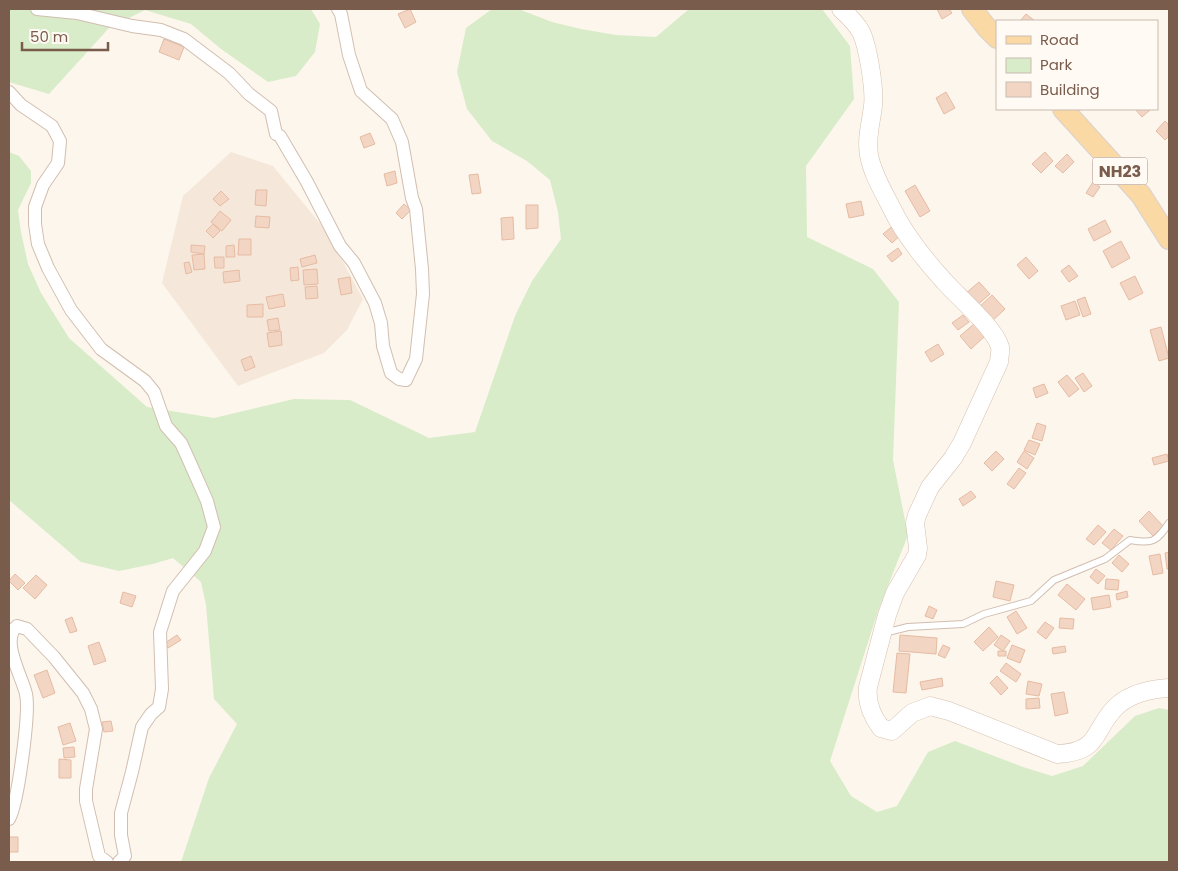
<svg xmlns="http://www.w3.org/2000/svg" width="1178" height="871" font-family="Poppins,sans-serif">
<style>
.residential{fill:#f5e8da}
.green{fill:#d8ecc9}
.building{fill:#f3d5c3;stroke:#e6bba3}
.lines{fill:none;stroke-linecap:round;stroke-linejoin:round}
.service-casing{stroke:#d1beb0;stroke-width:8}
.minor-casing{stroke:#d1beb0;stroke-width:14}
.secondary-casing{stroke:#d6c0b0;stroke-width:19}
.primary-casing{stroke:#dad1cd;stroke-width:22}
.service{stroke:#fff;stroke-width:6}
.minor{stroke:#fff;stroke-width:12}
.secondary{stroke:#fff;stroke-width:18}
.primary{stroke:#fbd9a5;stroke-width:20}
.labels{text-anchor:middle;stroke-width:4;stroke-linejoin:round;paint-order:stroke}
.shield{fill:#fffaf3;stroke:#a28b7f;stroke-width:1}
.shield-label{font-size:16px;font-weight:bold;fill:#7a5c4d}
</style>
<rect width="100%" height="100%" fill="#fdf6ec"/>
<!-- residential -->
<path class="residential" d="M231,152L273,166L327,232L363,299L347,330L324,353L238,386L162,283L183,196Z"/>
<!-- green -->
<path class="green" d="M9,9H311L320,24L315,52L296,76L268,82L221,49L191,24L145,10L109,28L49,94L9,82Z
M492,9L521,10L552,22L581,29L616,35L656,37L689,9H781L791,10L822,9L850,46L854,99L806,166L807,237L873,269L899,302L893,460L908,535L878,611L830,761L851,796L877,812L897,806L928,752L955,741L1023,767L1052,776L1083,766L1135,716L1159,708L1169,710V862H181L209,778L237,724L214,699L206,605L201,582L173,558L153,564L119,571L81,562L9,500V152L19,156L31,171V183L18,210L21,232L28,264L41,293L69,338L147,407L214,418L294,399L350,400L429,438L475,432L515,316L532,281L561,239L558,212L550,180L527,161L492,141L467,109L457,72L466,28Z"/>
<!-- building -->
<path class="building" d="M410,9L416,22L405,28L398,14Z
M937,9H949L952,13L942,19Z
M1026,14L1035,21H1020Z
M164,39L184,47L179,60L159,52Z
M946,92L955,108L944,114L936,98Z
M1135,109H1149L1150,110L1142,117Z
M1165,121L1169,125V136L1165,140L1156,131Z
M370,133L375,144L364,148L360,137Z
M1045,152L1053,161L1041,173L1032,164Z
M1067,154L1074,162L1063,173L1055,166Z
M395,171L397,183L387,186L384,174Z
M478,174L481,193L472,194L469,175Z
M1093,182L1100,187L1093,197L1086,193Z
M915,185L930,211L920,217L905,191Z
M256,190H267L266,206L255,205Z
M221,191L229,199L220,206L213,199Z
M861,201L864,215L849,218L846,204Z
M404,204L411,210L402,219L396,213Z
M526,205H538V228L526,229Z
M220,211L231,220L222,231L211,222Z
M256,216L270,217L269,228L255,227Z
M513,217L514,239L502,240L501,218Z
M1105,220L1111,232L1094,241L1088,229Z
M213,224L220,231L213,238L206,231Z
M895,224L903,233L892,243L883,234Z
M239,239H251V255H238Z
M1121,241L1130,258L1112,268L1103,251Z
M191,245L205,246L204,254L191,252Z
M234,245L235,257H226V246Z
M898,248L902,254L892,262L887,256Z
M204,254L205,269L194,270L192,255Z
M315,255L317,263L302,267L300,259Z
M214,257H224V268H215Z
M1026,257L1038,271L1029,279L1017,265Z
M189,262L192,272L186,274L184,263Z
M1069,265L1078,276L1069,282L1061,271Z
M298,267L299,280L291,281L290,268Z
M317,269L318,284L304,285L303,270Z
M239,270L240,281L224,283L223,272Z
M1135,276L1143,293L1129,300L1120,283Z
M350,277L352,293L341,295L338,279Z
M979,282L990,294L976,306L965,294Z
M317,286L318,298L306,299L305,287Z
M283,294L285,306L269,309L266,297Z
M992,295L1005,309L990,323L977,309Z
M1085,297L1091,314L1083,317L1077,300Z
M1075,301L1080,315L1066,320L1061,306Z
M263,304V317H247V305Z
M963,315L969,322L958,330L952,323Z
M278,318L280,330L269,331L267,320Z
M974,324L985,336L971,349L960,336Z
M1161,327L1169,358L1159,361L1150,330Z
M281,331L282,345L269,347L267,333Z
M938,344L944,354L931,362L925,352Z
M251,356L255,367L245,371L241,360Z
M1083,373L1092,386L1084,392L1075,378Z
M1067,375L1079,389L1069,397L1058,382Z
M1044,384L1048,393L1036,398L1033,388Z
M1037,423L1046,426L1042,441L1032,438Z
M1029,440L1040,444L1035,455L1024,450Z
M996,451L1004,459L992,471L984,463Z
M1024,451L1034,458L1027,469L1017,462Z
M1167,454L1169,461L1154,465L1152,458Z
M1019,468L1026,473L1014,489L1007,484Z
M971,491L976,497L963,506L959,499Z
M1149,511L1163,526L1153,536L1139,521Z
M1098,525L1106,532L1094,545L1086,539Z
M1114,529L1123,536L1111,550L1102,543Z
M1169,552V569H1167L1165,553Z
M1160,554L1163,573L1153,575L1149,556Z
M1119,555L1129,564L1122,572L1112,563Z
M1096,569L1105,576L1098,584L1090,577Z
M15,574L25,583L18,590L9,581Z
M36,575L47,585L35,599L23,588Z
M1106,579L1119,580L1118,590L1105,589Z
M996,581L1014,585L1010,601L993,597Z
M1067,584L1085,599L1076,610L1058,595Z
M1127,591L1128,597L1117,600L1116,594Z
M123,592L136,596L132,607L120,603Z
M1109,595L1111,607L1093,610L1091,598Z
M929,606L937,610L933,619L925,616Z
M1016,611L1027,628L1017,634L1007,617Z
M72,617L77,631L70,633L65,620Z
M1060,618L1074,619L1073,629L1059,628Z
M1045,622L1054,628L1046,639L1037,632Z
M989,627L998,637L983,651L974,642Z
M177,635L181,640L168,648L165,643Z
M900,635L937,638L936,654L899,651Z
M1001,635L1010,641L1003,651L994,645Z
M99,642L106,661L94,665L88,646Z
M943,645L950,648L945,658L938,655Z
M1012,645L1025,650L1020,663L1007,658Z
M1065,646L1066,652L1053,654L1052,648Z
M998,651H1006V656H998Z
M897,653L910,654L906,693L893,692Z
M1006,663L1021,674L1016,682L1000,671Z
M47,670L55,693L43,698L34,675Z
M997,676L1008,688L1001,695L990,683Z
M942,678L943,686L922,690L920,682Z
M1028,681L1042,684L1039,696L1026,694Z
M1064,692L1068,713L1055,716L1051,694Z
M1039,698L1040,708L1026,709V699Z
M111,721L113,731L104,732L102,722Z
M70,723L76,741L63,745L58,727Z
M74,747L75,757L64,758L63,748Z
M59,759L71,760V778H59Z
M9,837H18V852H9Z"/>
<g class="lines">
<defs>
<path id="service" d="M884,633L908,627L963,624L984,614L1031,601L1054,580L1105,559L1130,540C1153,544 1156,542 1169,523"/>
<path id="minor" d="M37,9L77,13L132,26L161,30L184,39L229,73L249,94L271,111L276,134L280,136L307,182L340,246L354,263L375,303L381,323L383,346L391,373L399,379L406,380L416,359L423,294L422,269L416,209L412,198L402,142L392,119L361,91L349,55L341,14L338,9
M9,92L21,105L52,126L60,141L58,163L43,185L35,207V224L38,244L48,268L71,310L101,349L145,381L154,392L166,426L181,443L187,456L207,501L214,527L205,551L173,591L160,632L162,689L159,707L151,714L142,727L132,772L121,813V835L125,856L119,862
M9,819C18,803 30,712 26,694C22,676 0,640 17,626L27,629L54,657L83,693L91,709L96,729L86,789V801L99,856L107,862"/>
<path id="secondary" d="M841,9C849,16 856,23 861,32C868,46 875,90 873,106C871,123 866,138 869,155C872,173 883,191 891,207C904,234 924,259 944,281C957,296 995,328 1000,347C1001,351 999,358 999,362L962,443L953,458L930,487L917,515L915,523L918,548L917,555L895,593L887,615L868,687C866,703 872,716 881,728L892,731L912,713L930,706L949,711L1057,754C1103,752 1092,728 1118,705C1132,693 1151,689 1169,688"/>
<path id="primary" d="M972,9L987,28L997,38
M1063,109L1141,195L1169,239"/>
</defs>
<!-- service casing -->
<use href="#service" class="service-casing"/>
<!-- minor casing -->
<use href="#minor" class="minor-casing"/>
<!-- secondary casing -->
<use href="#secondary" class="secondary-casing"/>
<!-- primary casing -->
<use href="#primary" class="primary-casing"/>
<!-- service -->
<use href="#service" class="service"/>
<!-- minor -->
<use href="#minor" class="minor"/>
<!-- secondary -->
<use href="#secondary" class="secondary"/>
<!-- primary -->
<use href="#primary" class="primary"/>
</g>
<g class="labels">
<!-- shield labels -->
<rect class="shield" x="1092.5" y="157.5" width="55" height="27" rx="4"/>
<g class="shield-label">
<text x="1120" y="177">NH23</text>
</g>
</g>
<!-- border -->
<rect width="1178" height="871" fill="none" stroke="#7a5c4d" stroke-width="20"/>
<!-- legend -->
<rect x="996" y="20" width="162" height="90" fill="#fffaf3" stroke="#cabbb1"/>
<rect x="1006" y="36" width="25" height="8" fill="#fbd9a5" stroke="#cabbb1"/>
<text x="1040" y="45" font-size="15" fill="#7a5c4d">Road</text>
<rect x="1006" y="58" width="25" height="15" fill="#d8ecc9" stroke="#cabbb1"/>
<text x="1040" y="70" font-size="15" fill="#7a5c4d">Park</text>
<rect x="1006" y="82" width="25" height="15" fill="#f3d5c3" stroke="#cabbb1"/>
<text x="1040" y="95" font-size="15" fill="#7a5c4d">Building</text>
<!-- scale -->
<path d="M22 42v8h86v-8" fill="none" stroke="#7a5c4d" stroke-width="2.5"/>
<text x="30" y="42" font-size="15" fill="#7a5c4d" stroke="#fffaf3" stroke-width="4" paint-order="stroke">50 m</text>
</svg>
